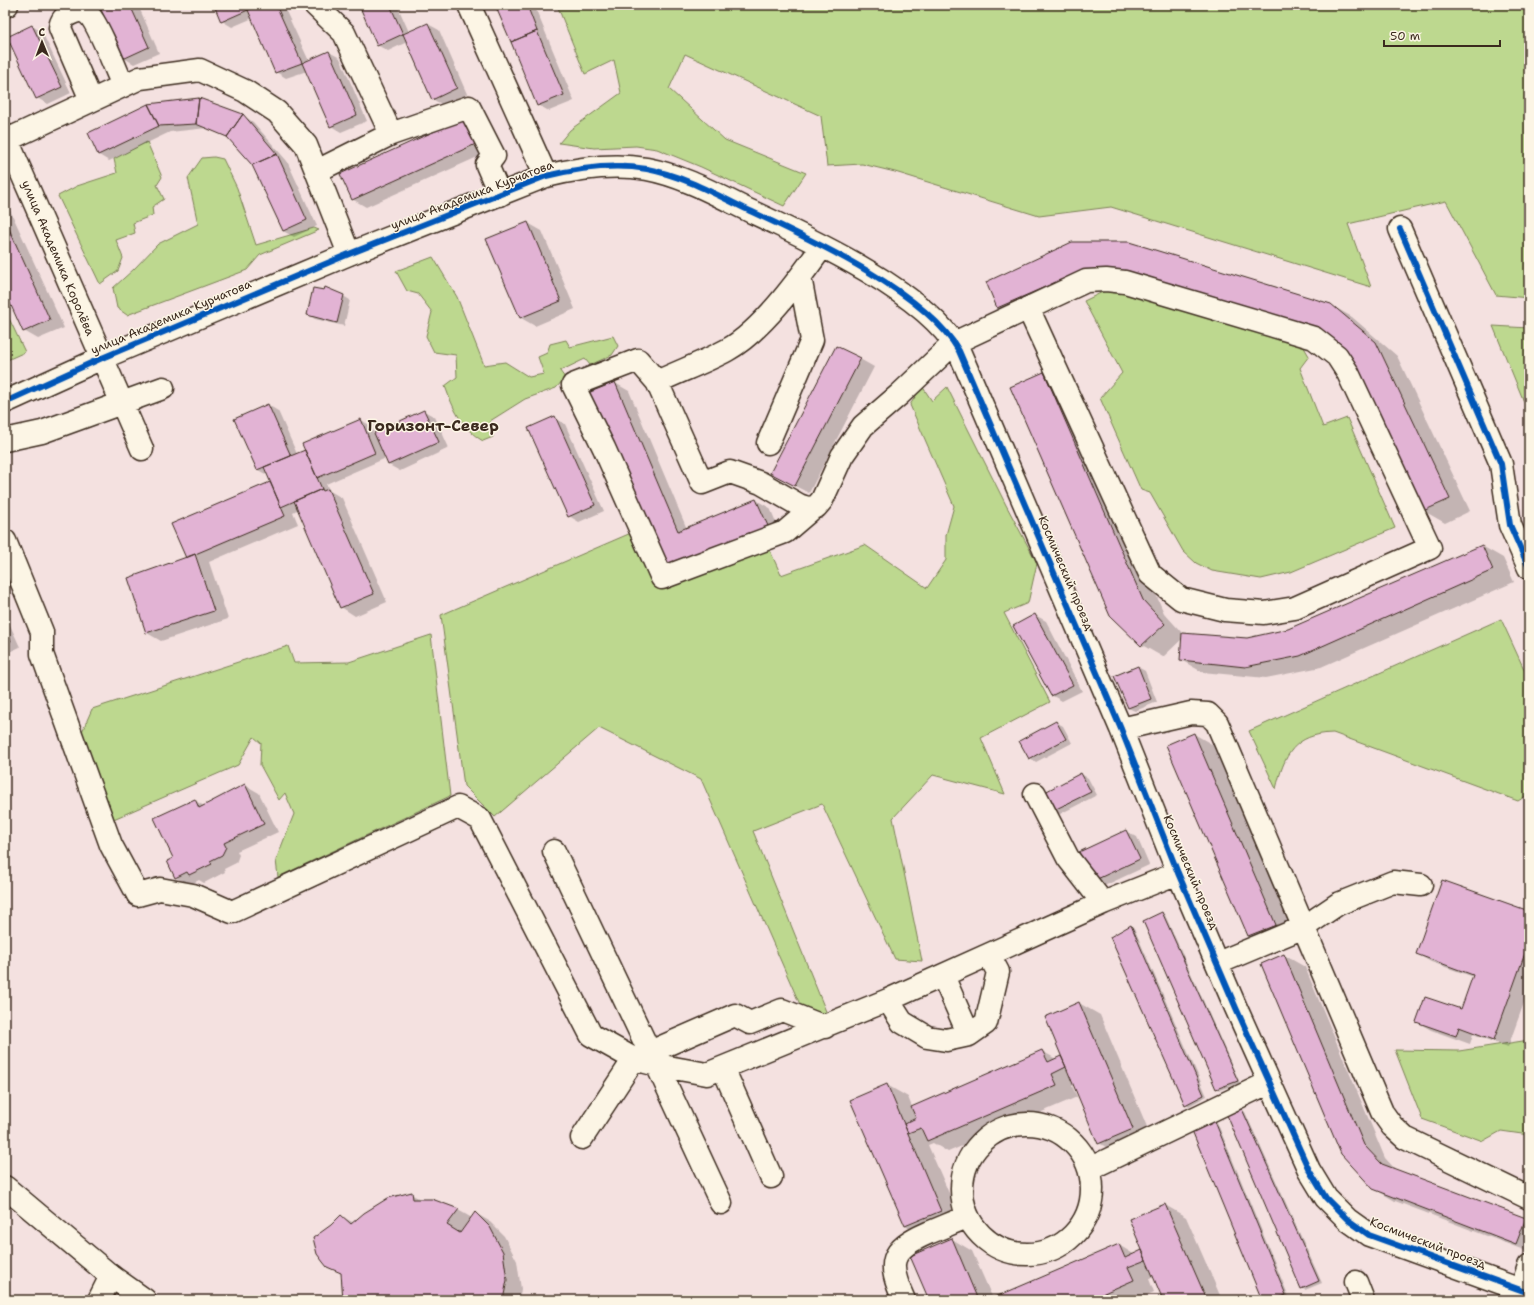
<svg xmlns="http://www.w3.org/2000/svg" width="1534" height="1305" font-family="'Shantell Sans',sans-serif">
<style>
.green{fill:#bdd88f;stroke:#7c8156}
.shadow{fill:#0003}
.building{fill:#e2b3d4;stroke:#3b2a1e}
.lines{fill:none;stroke-linecap:round;stroke-linejoin:round}
.minor-casing{stroke:#3b2a1e;stroke-width:25}
.major-casing{stroke:#3b2a1e;stroke-width:25}
.minor{stroke:#fcf5e5;stroke-width:22}
.major{stroke:#fcf5e5;stroke-width:22}
.cycleway-casing{stroke:#fcf5e5;stroke-width:8}
.cycleway{stroke:#0057b8;stroke-width:6}
.labels{text-anchor:middle;stroke-width:3;stroke-linejoin:round;paint-order:stroke}
.street-label{font-size:12px;fill:#3b2a1e;stroke:#fcf5e5}
.district-label{font-size:16px;font-weight:bold;fill:#3b2a1e;stroke:#fcf5e5}
</style>
<rect width="100%" height="100%" fill="#f4e1e0"/>
<filter id="ink" filterUnits="userSpaceOnUse"><feTurbulence type="fractalNoise" baseFrequency=".025" numOctaves="2"/><feDisplacementMap in="SourceGraphic" scale="8" xChannelSelector="R" yChannelSelector="G"/><feConvolveMatrix kernelMatrix="1 2 1 2 8 2 1 2 1" color-interpolation-filters="sRGB"/></filter>
<g filter="url(#ink)">
<!-- green -->
<path class="green" d="M557,5H1529V298L1496,295L1446,201L1348,224L1371,287L1111,207L1039,216L895,172L862,164L827,166L821,116L685,54L669,89L725,140L806,173L784,206L701,167L657,149L636,146L594,148L559,143L570,130L621,93L614,60L585,74Z
M147,142L162,177L157,185L164,199L152,207L153,215L133,223L135,233L116,240L123,258L118,271L100,284L58,196L77,186L117,173L114,159Z
M214,157L223,159L237,188L256,245L314,228L319,230L260,255L247,270L127,315L117,308L113,288L134,269L158,244L198,224L188,178L202,158Z
M433,257L457,297L484,365L505,362L529,377L544,374L538,357L547,353L550,344L566,340L570,347L613,336L618,346L612,355L590,365L585,359L560,371L565,378L556,388L525,399L490,421L493,437L483,441C461,428 453,408 445,386L457,377L456,355L434,352L426,336L432,312L418,294L407,291L396,271Z
M1109,289L1140,293L1302,344L1309,356L1300,368L1323,427L1347,418L1395,528L1291,572L1261,579L1212,571L1196,563L1183,551L1150,493L1141,490L1100,398L1122,373L1084,301Z
M5,310L25,352L5,361Z
M1493,326L1529,328V414Z
M922,386L932,401L947,387L1006,505L1037,563L1028,603L1004,613L1050,702L981,738L1005,794L933,775L893,818L922,961L895,959L822,804L753,831L827,1014L805,1016L701,779L599,728L495,817L464,786L441,615L631,533L767,544L781,575L865,545L927,588L946,560V535L954,506L910,405Z
M1501,619L1529,680V794L1518,801L1333,733C1294,734 1284,755 1276,789L1249,731Z
M431,635L450,796L278,877L276,860L294,814L285,793L279,800L260,765L261,743L254,737L238,765L109,821L81,734L92,709L288,646L294,663L349,662Z
M1529,1040V1135L1501,1131L1483,1141L1422,1119L1395,1050L1459,1051Z"/>
<!-- shadow -->
<path class="shadow" d="M100,5H138L159,53L134,64L124,58Z
M215,5H253L255,9L263,5L284,7L309,61L329,52L340,58L367,121L341,132L331,126L307,71L286,78L276,72L253,18L232,27L222,21Z
M360,5H397L409,32L428,24L439,30L467,94L443,105L432,99L407,42L388,51L377,45Z
M496,5H534L574,101L549,111L538,105Z
M32,26L42,32L71,93L48,104L37,98Z
M242,115L253,122L287,161L317,226L294,237L283,231L253,165L230,138L207,128L170,132L109,161L99,155L89,134Z
M480,126L491,151L366,207L352,199Z
M5,199L64,328L38,339L24,331L5,289Z
M528,223L542,231L575,309L535,326L521,318L488,240Z
M1129,243L1331,305L1352,317L1397,356L1470,511L1445,523L1424,511L1349,355L1106,281L1019,319L998,307Z
M325,289L335,291L350,300L344,326L315,319L308,315Z
M860,359L874,367L809,493L785,481Z
M1044,373L1065,385L1164,613L1183,634L1247,639L1289,629L1482,546L1503,558L1514,582L1321,667L1266,678L1202,672L1181,660L1183,638L1163,657L1142,645Z
M615,383L629,391L687,529L756,500L770,508L781,534L677,578Z
M268,405L278,411L297,454L361,420L371,426L374,434L424,411L435,417L449,448L400,471L389,465L386,458L326,484L330,491L342,498L387,602L355,616L341,607L299,509L293,512L298,524L209,562L228,619L161,641L147,633L129,578L187,559L172,525L272,482L269,476L258,470L235,419Z
M555,418L565,424L604,511L579,522L569,516Z
M5,614L20,647L5,654Z
M1035,615L1046,621L1082,691L1062,701L1051,695Z
M1138,667L1145,671L1157,702L1135,711L1128,708Z
M1056,722L1063,726L1072,743L1036,762L1030,758Z
M1194,734L1215,746L1296,937L1270,948L1249,936L1167,746Z
M5,750L9,758L5,760Z
M1081,774L1088,778L1097,795L1060,814L1053,811Z
M245,785L259,793L278,832L237,851L239,855L236,863L224,869L225,872L204,883L199,880L189,885L175,877L174,858L194,800L204,806Z
M1126,831L1137,837L1149,865L1104,886L1094,880Z
M1529,912V989L1508,1047L1473,1034L1470,1044L1431,1030L1417,1022L1462,1011L1474,977L1431,962L1417,954Z
M1162,913L1165,915L1240,1083L1220,1090L1216,1088Z
M1131,926L1134,928L1207,1096L1189,1106L1186,1104Z
M1284,955L1305,967L1385,1158L1397,1171L1529,1221V1252L1395,1201L1373,1188Z
M1079,1003L1100,1015L1153,1141L1120,1155L1099,1143L1074,1085L1072,1086L1077,1097L948,1152L933,1143L928,1145L962,1223L926,1238L905,1226L887,1085L908,1097L912,1107L1042,1051L1056,1059L1062,1056Z
M1242,1110L1245,1112L1322,1283L1305,1290L1302,1288Z
M1214,1120L1217,1122L1289,1297L1280,1300H1263Z
M411,1194L422,1200L458,1210L472,1218L475,1213L489,1221L504,1236L517,1261L521,1289L519,1300H344L342,1274L328,1266L322,1234L341,1216L354,1223Z
M1165,1205L1186,1217L1222,1300H1165L1155,1277L1149,1279L1154,1292L1136,1300H930L952,1239L972,1251L993,1299L1119,1245L1135,1255L1144,1251Z"/>
<!-- building -->
<path class="building" d="M99,5H130L149,47L123,59Z
M214,5H246L248,10L221,22Z
M260,5H276L302,63L275,73L248,10Z
M359,5H390L403,34L377,46Z
M495,5H527L537,31L511,42Z
M428,23L457,88L432,100L403,34Z
M32,25L62,87L36,99L7,37Z
M537,31L564,95L537,106L511,42Z
M329,51L357,115L330,127L302,63Z
M199,98L196,124L159,126L148,104Z
M199,98L243,114L227,137L196,124Z
M148,104L159,126L98,155L88,133Z
M243,114L277,154L252,165L227,137Z
M466,117L478,143L352,200L340,174Z
M277,154L307,220L283,231L252,165Z
M5,220L50,320L23,332L5,292Z
M528,222L561,301L520,318L486,239Z
M1072,242H1129L1331,304L1376,342L1450,499L1423,511L1323,332L1121,271L1084,270L997,308L986,282Z
M325,287L344,295L337,323L307,315L313,288L324,290Z
M836,346L861,358L795,486L770,473Z
M1044,372L1143,600L1165,624L1141,646L1110,616L1010,387Z
M615,382L678,531L756,499L768,526L663,570L588,393Z
M268,404L291,456L257,470L234,419Z
M424,410L439,442L388,465L374,433Z
M555,416L595,505L568,517L528,428Z
M361,419L375,453L317,478L302,444Z
M305,450L322,489L281,507L264,467Z
M270,482L285,516L186,558L171,524Z
M322,489L323,491L328,489L374,594L340,608L294,501Z
M1482,545L1493,570L1300,656L1245,667L1180,660L1182,633L1247,638L1288,629Z
M195,554L214,611L146,633L128,578Z
M1035,614L1073,685L1051,696L1013,626Z
M5,629L11,641L5,643Z
M1138,666L1151,699L1128,708L1114,676Z
M1056,721L1066,739L1029,759L1019,741Z
M1194,733L1276,925L1248,936L1166,745Z
M1081,773L1091,792L1052,811L1043,793Z
M245,784L264,824L224,843L226,847L222,855L210,861L212,864L189,875L187,872L175,878L167,861L173,858L154,818L195,799L199,808Z
M1126,830L1140,859L1093,881L1079,852Z
M1442,880L1529,911V942L1494,1040L1459,1027L1456,1036L1416,1022L1425,997L1461,1009L1473,975L1416,954Z
M1162,912L1238,1081L1216,1089L1143,921Z
M1131,925L1204,1095L1185,1105L1110,937Z
M1284,954L1364,1145L1382,1164L1526,1218L1516,1244L1373,1189L1341,1154L1261,964Z
M1079,1002L1133,1129L1098,1144L1045,1017Z
M1042,1050L1048,1062L1061,1056L1066,1067L1052,1074L1057,1085L927,1141L921,1128L908,1133L904,1124L916,1118L911,1107Z
M887,1084L941,1211L905,1226L850,1100Z
M1242,1109L1319,1281L1301,1289L1227,1115Z
M1214,1119L1286,1295L1273,1300H1262L1191,1128Z
M412,1192L413,1199H432L459,1209L447,1225L460,1233L475,1212L490,1227L503,1252L507,1280L503,1300H343L341,1273L327,1267L323,1262L317,1254L313,1238L331,1225L341,1215L351,1224L364,1213L388,1198Z
M1165,1204L1207,1300H1163L1129,1219Z
M952,1238L978,1300H929L910,1256Z
M1119,1244L1125,1258L1142,1250L1146,1260L1128,1267L1134,1280L1088,1300H994L993,1298Z"/>
<g class="lines">
<defs>
<path id="minor" d="M315,5L344,33L391,134L317,171
M469,5L546,176
M5,6L7,5
M91,100L60,28C61,20 64,17 70,14C76,11 82,9 88,14C97,21 117,72 123,86
M391,134L469,107L494,156L487,165L500,195
M5,135L142,449
M7,140L140,78L200,70L245,91L277,112L306,145L349,254
M1400,229L1501,464L1510,525L1529,568
M822,247C799,279 762,331 727,350C705,362 680,371 657,382L702,483L730,472L761,483L799,505L807,508L816,507L822,500L842,456L863,426L900,394L954,343L1086,281L1106,280L1125,282L1314,338L1337,356L1348,373L1430,548L1295,608L1264,613L1225,610L1181,599L1150,574L1028,308
M657,382L638,360L573,385L604,448L662,578L785,532L813,508
M5,402L102,358L349,254L546,176C579,168 613,163 647,169C684,176 717,195 750,211C810,239 926,292 959,351L1121,729L1178,873L1236,1008L1309,1170L1326,1198L1348,1220L1369,1235L1529,1293
M5,440L42,432L163,388
M768,443L812,340L800,277
M5,541L42,632V654L111,845L138,895L160,889L193,895L232,912L458,807L480,819L591,1035L634,1059L582,1138
M1121,729L1191,713L1208,714L1217,723L1382,1112L1392,1126L1405,1138L1529,1198
M1035,794L1068,858L1103,903L1178,873
M554,851L650,1053
M1218,963L1304,927L1338,904L1393,882L1421,885
M943,976L969,1035
M888,1000L902,1022L927,1037L946,1040L969,1035L986,1023L998,972L989,955
M825,1027L782,1010L750,1023L735,1015L634,1059L657,1065L707,1074L888,1000L1103,903
M657,1065L721,1203
M723,1068L771,1177
M962 1189a65 65 0 1 1 130 0a65 65 0 1 1-130 0Z
M1089,1169L1268,1083
M1356,1282L1363,1300
M99,1300L111,1276
M904,1300C887,1263 889,1250 928,1233C941,1228 954,1222 967,1217
M1521,1300V1290L1529,1266"/>
<path id="major" d="M5,1187L111,1276L145,1300"/>
</defs>
<!-- minor casing -->
<use href="#minor" class="minor-casing"/>
<!-- major casing -->
<use href="#major" class="major-casing"/>
<!-- minor -->
<use href="#minor" class="minor"/>
<!-- major -->
<use href="#major" class="major"/>
<defs>
<path id="cycleway" d="M1400,229L1501,464L1510,525L1529,568
M5,402L102,358L349,254L546,176C579,168 613,163 647,169C684,176 717,195 750,211C810,239 926,292 959,351L1121,729L1178,873L1236,1008L1309,1170L1326,1198L1348,1220L1369,1235L1529,1293"/>
</defs>
<!-- cycleway casing -->
<use href="#cycleway" class="cycleway-casing"/>
<!-- cycleway -->
<use href="#cycleway" class="cycleway"/>
</g>
</g>
<g class="labels">
<!-- street labels -->
<g class="street-label">
<text transform="translate(472 195) rotate(-21)" y="4">улица Академика Курчатова</text>
<text transform="translate(58 258) rotate(67)" y="4">улица Академика Королёва</text>
<text transform="translate(171 317) rotate(-23)" y="4">улица Академика Курчатова</text>
<text transform="translate(1066 573) rotate(67)" y="4">Космический проезд</text>
<text transform="translate(1191 872) rotate(67)" y="4">Космический проезд</text>
<text transform="translate(1428 1243) rotate(21)" y="4">Космический проезд</text>
</g>
<!-- district labels -->
<g class="district-label">
<text x="433" y="431">Горизонт-Север</text>
</g>
</g>
<!-- margin -->
<rect width="1534" height="1305" fill="none" stroke="#fcf5e5" stroke-width="20"/>
<rect x="10" y="10" width="1514" height="1285" fill="none" stroke="#3b2a1e" stroke-width="1.5" filter="url(#ink)"/>
<!-- north arrow -->
<g transform="translate(42 42) rotate(359)" stroke="#fcf5e5" stroke-width="3" paint-order="stroke">
<path d="M0-3L7 15L0 10L-7 15Z" fill="#3b2a1e"/>
<text y="-6" font-size="11" font-weight="bold" text-anchor="middle" fill="#3b2a1e">С</text>
</g>
<!-- scale -->
<path d="M1384 40v6h116v-6" fill="none" stroke="#3b2a1e" stroke-width="2"/>
<text x="1390" y="40" font-size="12" fill="#3b2a1e" stroke="#fcf5e5" stroke-width="3" paint-order="stroke">50 m</text>
</svg>
